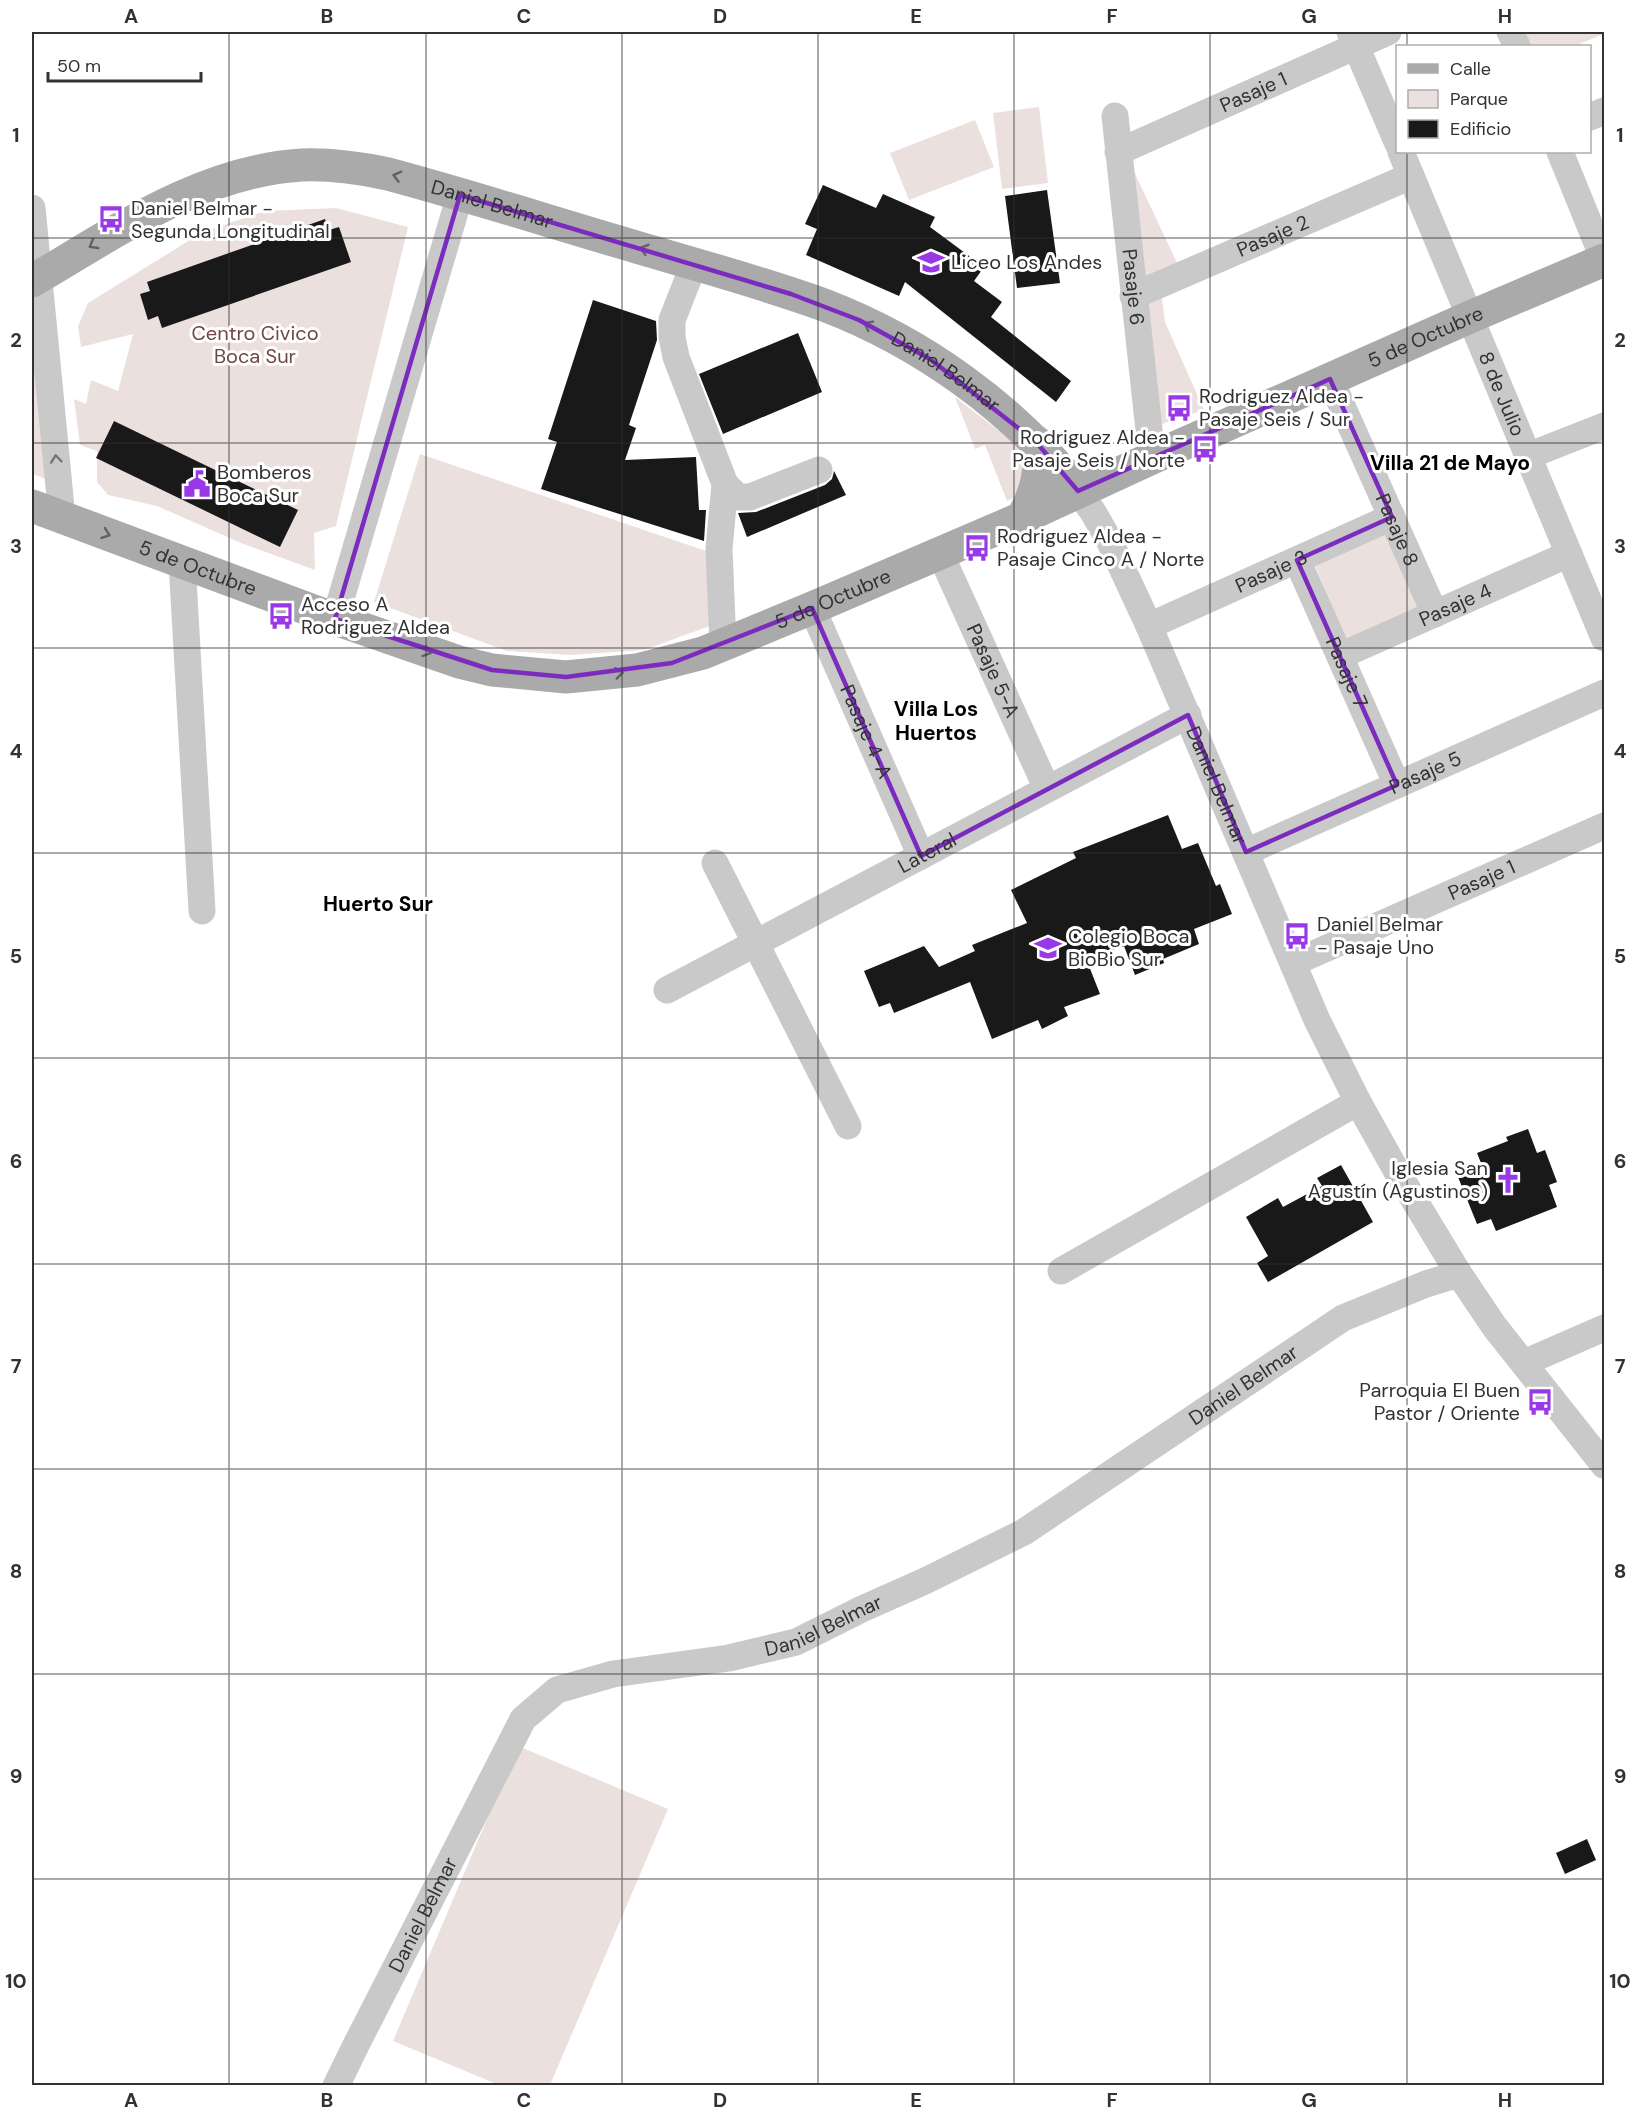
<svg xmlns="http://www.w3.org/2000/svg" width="1636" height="2117" font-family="'DM Sans',sans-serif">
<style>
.green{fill:#ece0de}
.building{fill:#191919}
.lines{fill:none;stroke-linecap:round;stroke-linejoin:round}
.minor{stroke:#c9c9c9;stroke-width:27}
.major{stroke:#aaa;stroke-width:33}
.oneway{stroke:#626262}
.oneway2{stroke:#767676}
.marked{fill:none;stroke:#7b2cbf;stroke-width:4.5;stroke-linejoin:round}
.grid{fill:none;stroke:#323232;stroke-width:1.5;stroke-opacity:0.55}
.labels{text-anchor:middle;stroke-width:6;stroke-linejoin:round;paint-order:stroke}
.street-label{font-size:20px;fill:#323232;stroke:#fff}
.poi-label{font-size:20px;fill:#323232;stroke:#fff;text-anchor:start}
.park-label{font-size:20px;fill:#6f473f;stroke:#fff}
.neighbourhood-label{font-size:21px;font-weight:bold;fill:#000;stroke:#fff}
.neatline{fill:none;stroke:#323232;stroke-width:2}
.grid-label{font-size:20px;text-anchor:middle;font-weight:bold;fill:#323232}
</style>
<rect width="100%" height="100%" fill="#fff"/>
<!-- green -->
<path class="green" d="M1522,32H1604V34L1574,46H1530Z
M1039,107L1048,183L1002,189L993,113Z
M975,120L994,167L909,200L890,153Z
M1131,165L1179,267L1143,282Z
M336,208L408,227L336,526L314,533L315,570L241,543L157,506L108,495L97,482V451L80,445L74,399L86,404L91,380L118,391L133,334L81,347L78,326L88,303L203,232L265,211Z
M1162,298L1165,322L1204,410L1156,426L1144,306Z
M32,307L49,480L32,474Z
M955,397L1011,440L1024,454L1021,494L1007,501L985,445L975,449Z
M420,454L712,553L718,623L644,650L570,655L507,651L374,602Z
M1387,531L1424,611L1347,644L1314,563Z
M518,1746L668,1809L550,2085H499L393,2041Z"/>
<!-- building -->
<path class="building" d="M823,185L876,208L883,194L935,217L930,227L984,267L974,281L1002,302L991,317L1071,381L1056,402L905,282L899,296L806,255L817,229L805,224Z
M1047,190L1060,283L1017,288L1005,196Z
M325,219L329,230L339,227L351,262L162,328L158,316L148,320L140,294L150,291L147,282Z
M593,300L656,321L657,340L629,425L636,428L625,460L696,457L699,510H706L704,541L541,489L557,442L548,439Z
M798,333L822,392L723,434L699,374Z
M114,421L298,510L280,547L96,458Z
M834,471L846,495L747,537L738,513L756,512L825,485L832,479Z
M1168,815L1182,849L1198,843L1216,886L1220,884L1232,914L1194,929L1199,944L1163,959L1164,963L1135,975L1124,946L1087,961L1100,994L1064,1007L1068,1016L1042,1029L1038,1020L992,1039L970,982L894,1013L890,1003L879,1007L864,971L924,946L939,967L975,951L972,945L1027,923L1011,890L1076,858L1073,852Z
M1528,1129L1537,1153L1545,1150L1557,1182L1549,1185L1557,1207L1496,1231L1491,1219L1477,1224L1458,1177L1483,1168L1477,1153L1508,1141L1506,1137Z
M1341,1165L1373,1222L1268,1282L1257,1263L1268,1256L1246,1217L1278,1198L1283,1207L1322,1186L1317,1178Z
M1587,1839L1596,1860L1565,1874L1556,1853Z"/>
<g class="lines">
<!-- minor -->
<g class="minor">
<path d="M1350,32L1398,144"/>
<path d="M1510,32L1517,46"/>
<path id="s1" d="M1115,116L1152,458"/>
<path d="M1590,117L1604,111"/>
<path id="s2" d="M1118,152L1388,32"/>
<path id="s3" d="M1401,152L1604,638"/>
<path d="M1560,152L1604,260"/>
<path d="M32,208L62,518"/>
<path d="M694,264L672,320V337L676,357L725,484L719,549L723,646"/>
<path id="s4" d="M1133,296L1411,176"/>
<path id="s5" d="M1330,379L1435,614"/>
<path d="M1528,456L1604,426"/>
<path d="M725,484L738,497H750L819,470"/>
<path id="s6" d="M1078,491L1093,512L1109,540L1149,626L1317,1020L1358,1102L1396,1170L1459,1274L1494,1326L1604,1465"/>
<path id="s7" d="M940,553L1047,789"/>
<path id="s8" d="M1297,560L1397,785"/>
<path d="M182,562L202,911"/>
<path id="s9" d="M812,608L921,856"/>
<path d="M335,619L460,195"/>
<path id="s10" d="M1149,626L1392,517"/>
<path id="s11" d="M1340,656L1569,554"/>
<path id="s12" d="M1246,852L1604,693"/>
<path d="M715,863L848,1126"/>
<path id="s13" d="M1293,963L1604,826"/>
<path id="s14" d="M667,990L1188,715"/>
<path d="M1061,1271L1358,1102"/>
<path d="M1524,1363L1604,1328"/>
<path id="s15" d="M336,2086L357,2043L523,1719L557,1690L613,1674L729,1658L796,1642L862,1609L925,1581L1024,1532L1343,1318L1426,1284L1459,1274"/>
</g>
<!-- major -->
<g class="major">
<path id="s16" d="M32,281C116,232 201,171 302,165C331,164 360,168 388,174C470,196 551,222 633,246C696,265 761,282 824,305C921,342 1014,408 1078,491"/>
<path id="s17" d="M32,506L335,619L459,662L492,670L566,677L637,670L703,653L812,608L1022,518L1152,458L1470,317L1604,260"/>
<path d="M1022,518C1036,493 1043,470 1036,442"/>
</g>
</g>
<!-- one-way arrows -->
<defs><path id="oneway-chevron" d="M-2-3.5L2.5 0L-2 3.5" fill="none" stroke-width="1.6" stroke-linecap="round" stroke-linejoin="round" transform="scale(1.5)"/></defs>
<g class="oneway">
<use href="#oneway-chevron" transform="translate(397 176) rotate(-165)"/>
<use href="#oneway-chevron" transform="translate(93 245) rotate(150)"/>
<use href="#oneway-chevron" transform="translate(644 249) rotate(-163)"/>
<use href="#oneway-chevron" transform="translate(868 325) rotate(-153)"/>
<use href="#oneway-chevron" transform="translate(106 534) rotate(20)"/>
<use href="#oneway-chevron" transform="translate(427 652) rotate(18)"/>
<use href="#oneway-chevron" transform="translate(619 673) rotate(-7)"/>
</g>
<use class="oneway2" href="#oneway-chevron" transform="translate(56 459) rotate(-96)"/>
<!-- marked area -->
<path class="marked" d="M460,195L791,294L859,320L930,359L1036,442L1078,491L1330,379L1392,517L1297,560L1397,785L1246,852L1188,715L921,856L812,608L672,663L566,677L492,670L335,619Z"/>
<!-- grid -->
<path class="grid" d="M229,32V2086M426,32V2086M622,32V2086M818,32V2086M1014,32V2086M1210,32V2086M1407,32V46M1407,152V2086M32,238H1604M32,443H1604M32,648H1604M32,853H1604M32,1058H1604M32,1264H1604M32,1469H1604M32,1674H1604M32,1879H1604"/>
<!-- icons -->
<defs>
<symbol id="bus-bare" viewBox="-9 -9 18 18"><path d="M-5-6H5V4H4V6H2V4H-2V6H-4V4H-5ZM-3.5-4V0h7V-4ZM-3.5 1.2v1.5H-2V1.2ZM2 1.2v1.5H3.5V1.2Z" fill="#9938e6" stroke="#fff" stroke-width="2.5" paint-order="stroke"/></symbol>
<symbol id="school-bare" viewBox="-9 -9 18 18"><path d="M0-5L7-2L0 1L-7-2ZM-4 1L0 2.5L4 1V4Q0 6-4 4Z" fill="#9938e6" stroke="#fff" stroke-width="2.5" paint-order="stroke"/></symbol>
<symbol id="civic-bare" viewBox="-9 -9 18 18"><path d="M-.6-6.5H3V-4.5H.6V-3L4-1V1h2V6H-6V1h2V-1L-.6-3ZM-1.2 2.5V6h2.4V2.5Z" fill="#9938e6" stroke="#fff" stroke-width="2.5" paint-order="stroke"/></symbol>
<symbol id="church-bare" viewBox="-9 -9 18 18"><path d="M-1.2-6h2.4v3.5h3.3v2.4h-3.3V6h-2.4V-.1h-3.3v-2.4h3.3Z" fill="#9938e6" stroke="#fff" stroke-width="2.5" paint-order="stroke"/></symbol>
</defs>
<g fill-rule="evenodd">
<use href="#bus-bare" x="92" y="200" width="38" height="38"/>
<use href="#school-bare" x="912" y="243" width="38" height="38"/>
<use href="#bus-bare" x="1160" y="389" width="38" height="38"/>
<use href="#bus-bare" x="1186" y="430" width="38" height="38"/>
<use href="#civic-bare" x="178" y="465" width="38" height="38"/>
<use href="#bus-bare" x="958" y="529" width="38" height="38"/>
<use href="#bus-bare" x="262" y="597" width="38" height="38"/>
<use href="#bus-bare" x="1278" y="917" width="38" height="38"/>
<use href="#school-bare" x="1029" y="929" width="38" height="38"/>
<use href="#church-bare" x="1489" y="1161" width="38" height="38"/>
<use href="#bus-bare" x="1521" y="1383" width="38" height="38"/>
</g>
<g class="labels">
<!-- street labels -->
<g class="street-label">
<text dy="7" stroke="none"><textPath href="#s2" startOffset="148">Pasaje 1</textPath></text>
<text dy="7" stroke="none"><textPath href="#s16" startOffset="492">Daniel Belmar</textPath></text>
<text dy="7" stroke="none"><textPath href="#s4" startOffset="152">Pasaje 2</textPath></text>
<text dy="7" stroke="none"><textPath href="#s1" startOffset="172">Pasaje 6</textPath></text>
<text dy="7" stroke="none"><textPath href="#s17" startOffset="1491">5 de Octubre</textPath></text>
<text dy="7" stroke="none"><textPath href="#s16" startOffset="978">Daniel Belmar</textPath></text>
<text dy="7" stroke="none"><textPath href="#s3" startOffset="262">8 de Julio</textPath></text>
<text dy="7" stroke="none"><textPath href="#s5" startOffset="165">Pasaje 8</textPath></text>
<text dy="7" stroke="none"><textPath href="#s17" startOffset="177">5 de Octubre</textPath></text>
<text dy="7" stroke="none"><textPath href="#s10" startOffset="134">Pasaje 3</textPath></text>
<text dy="7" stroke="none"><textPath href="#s17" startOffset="843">5 de Octubre</textPath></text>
<text dy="7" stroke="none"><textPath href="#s11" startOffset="126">Pasaje 4</textPath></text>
<text dy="7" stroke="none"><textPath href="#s7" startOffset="129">Pasaje 5-A</textPath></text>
<text dy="7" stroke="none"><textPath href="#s8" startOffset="123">Pasaje 7</textPath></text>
<text dy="7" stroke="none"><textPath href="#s9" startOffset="135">Pasaje 4-A</textPath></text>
<text dy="7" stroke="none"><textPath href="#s12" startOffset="196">Pasaje 5</textPath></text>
<text dy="7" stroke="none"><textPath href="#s6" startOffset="326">Daniel Belmar</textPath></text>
<text dy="7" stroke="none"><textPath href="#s14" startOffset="294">Lateral</textPath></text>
<text dy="7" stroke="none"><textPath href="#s13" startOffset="206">Pasaje 1</textPath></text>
<text dy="7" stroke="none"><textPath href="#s15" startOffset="1218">Daniel Belmar</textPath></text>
<text dy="7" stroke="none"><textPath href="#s15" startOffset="732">Daniel Belmar</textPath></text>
<text dy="7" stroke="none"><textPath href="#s15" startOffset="192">Daniel Belmar</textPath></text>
</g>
<!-- poi labels -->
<g class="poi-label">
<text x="131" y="215">Daniel Belmar -<tspan x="131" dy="23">Segunda Longitudinal</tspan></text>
<text x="951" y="269">Liceo Los Andes</text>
<text x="1199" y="403">Rodriguez Aldea -<tspan x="1199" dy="23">Pasaje Seis / Sur</tspan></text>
<text x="1185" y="444" text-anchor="end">Rodriguez Aldea -<tspan x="1185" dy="23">Pasaje Seis / Norte</tspan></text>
<text x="217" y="479">Bomberos<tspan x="217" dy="23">Boca Sur</tspan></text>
<text x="997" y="543">Rodriguez Aldea -<tspan x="997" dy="23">Pasaje Cinco A / Norte</tspan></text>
<text x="301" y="611">Acceso A<tspan x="301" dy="23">Rodriguez Aldea</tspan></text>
<text x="1317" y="931">Daniel Belmar<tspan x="1317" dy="23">- Pasaje Uno</tspan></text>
<text x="1068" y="943">Colegio Boca<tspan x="1068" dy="23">BioBio Sur</tspan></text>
<text x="1488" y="1175" text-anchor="end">Iglesia San<tspan x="1488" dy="23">Agustín (Agustinos)</tspan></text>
<text x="1520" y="1397" text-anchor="end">Parroquia El Buen<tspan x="1520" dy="23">Pastor / Oriente</tspan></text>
</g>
<!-- park labels -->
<g class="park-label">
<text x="255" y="340">Centro Civico<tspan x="255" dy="23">Boca Sur</tspan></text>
</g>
<!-- neighbourhood labels -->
<g class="neighbourhood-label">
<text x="1450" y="470">Villa 21 de Mayo</text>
<text x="936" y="716">Villa Los<tspan x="936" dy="24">Huertos</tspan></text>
<text x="378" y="911">Huerto Sur</text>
</g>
</g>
<!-- border -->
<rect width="1636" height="2117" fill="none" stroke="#ffffff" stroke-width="66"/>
<!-- legend -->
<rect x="1396" y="45" width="195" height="108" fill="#ffffff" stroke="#adadad" stroke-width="1.5"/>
<rect x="1408" y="64" width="30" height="9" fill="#aaaaaa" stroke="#adadad" stroke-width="1.5"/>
<text x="1450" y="75" font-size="18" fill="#323232">Calle</text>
<rect x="1408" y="90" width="30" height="18" fill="#ece0de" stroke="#adadad" stroke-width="1.5"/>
<text x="1450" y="105" font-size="18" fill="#323232">Parque</text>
<rect x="1408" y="120" width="30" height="18" fill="#191919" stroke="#adadad" stroke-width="1.5"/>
<text x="1450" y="135" font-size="18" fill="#323232">Edificio</text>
<!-- scale -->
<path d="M48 72v9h153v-9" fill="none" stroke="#323232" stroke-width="3"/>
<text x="57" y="72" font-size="18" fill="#323232" stroke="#ffffff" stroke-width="4.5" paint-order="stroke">50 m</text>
<rect x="33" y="33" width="1570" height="2051" class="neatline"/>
<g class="grid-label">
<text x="131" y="23">A</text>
<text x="327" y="23">B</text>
<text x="524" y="23">C</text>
<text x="720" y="23">D</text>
<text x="916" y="23">E</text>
<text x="1112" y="23">F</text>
<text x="1309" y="23">G</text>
<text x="1505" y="23">H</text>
<text x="16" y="142">1</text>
<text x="1620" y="142">1</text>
<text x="16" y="347">2</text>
<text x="1620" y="347">2</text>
<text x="16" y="553">3</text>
<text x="1620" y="553">3</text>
<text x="16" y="758">4</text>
<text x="1620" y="758">4</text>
<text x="16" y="963">5</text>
<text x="1620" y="963">5</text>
<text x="16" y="1168">6</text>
<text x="1620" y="1168">6</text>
<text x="16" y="1373">7</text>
<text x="1620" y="1373">7</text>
<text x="16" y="1578">8</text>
<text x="1620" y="1578">8</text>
<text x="16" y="1783">9</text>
<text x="1620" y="1783">9</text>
<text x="16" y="1988">10</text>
<text x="1620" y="1988">10</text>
<text x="131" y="2107">A</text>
<text x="327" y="2107">B</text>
<text x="524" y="2107">C</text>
<text x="720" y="2107">D</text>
<text x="916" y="2107">E</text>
<text x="1112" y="2107">F</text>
<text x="1309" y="2107">G</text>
<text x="1505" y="2107">H</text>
</g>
</svg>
